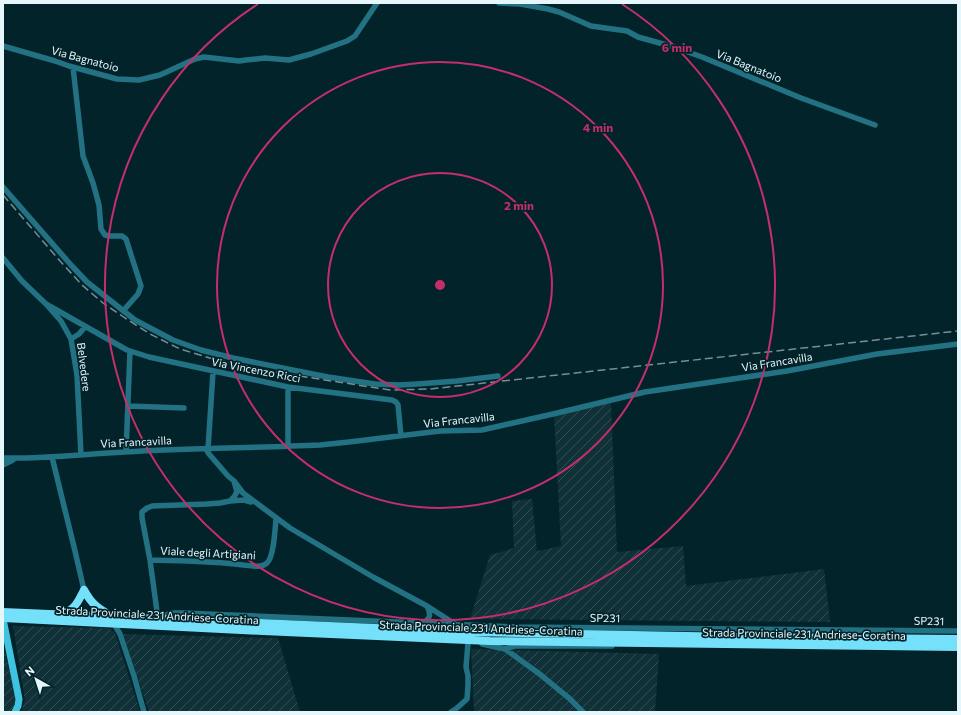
<svg xmlns="http://www.w3.org/2000/svg" width="961" height="715" font-family="Commissioner,sans-serif">
<style>
.industrial{fill:url(#industrial-furrows)}
.lines{fill:none;stroke-linecap:round;stroke-linejoin:round}
.minor{stroke:#237283;stroke-width:5.5}
.major{stroke:#3ec3e0;stroke-width:7}
.highway{stroke:#75e0f9;stroke-width:8}
.rail{stroke:#768f95;stroke-width:1.5;stroke-dasharray:8 4;stroke-linecap:butt}
.ring{fill:none;stroke:#c62e6b;stroke-width:2}
.labels{text-anchor:middle;stroke-width:3.5;stroke-linejoin:round;paint-order:stroke}
.street-label{font-size:11px;fill:#e6f7fc;stroke:#02232a}
.centre{fill:#c62e6b;stroke:#02232a;stroke-width:2}
.ring-label{font-size:12px;text-anchor:middle;font-weight:bold;fill:#c62e6b;stroke:#02232a;stroke-width:3.5;stroke-linejoin:round;paint-order:stroke}
</style>
<defs>
<pattern id="industrial-furrows" width="10" height="10" patternUnits="userSpaceOnUse"><rect width="10" height="10" fill="#103138"/><path d="M-1 1l2-2M0 10L10 0M9 11l2-2" fill="none" stroke="#335056"/></pattern>
</defs>
<rect width="100%" height="100%" fill="#02232a"/>
<!-- industrial -->
<path class="industrial" d="M611,403L617,552L683,546L686,586L824,569L830,622L470,619L490,555L514,548L512,501L532,499L537,551L561,546L554,415Z
M13,626L109,628L115,633L140,712H21L25,700Z
M123,634L278,638L300,712H149Z
M3,643L16,698L15,706L9,712H3Z
M471,649L659,654L655,712H474Z"/>
<g class="lines">
<!-- minor -->
<path class="minor" d="M499,3L520,4L548,9L559,12L591,26L627,31L638,37L674,47L702,57L801,98L875,125
M3,46L55,61L69,66L117,79L139,80L160,75L184,64L195,59L204,57L239,61L246,60L265,58L289,60L311,54L347,41L355,36L377,3
M73,67L83,156L93,183L99,205L101,229L105,235L109,236H122L126,239L141,286L138,294L123,311
M3,187L71,265L87,282L135,320L173,340L201,350L233,358L328,377L375,384L399,385L417,384L457,381L498,376
M3,258L22,281L46,304L61,321L71,339L77,375L81,455
M46,304L127,350L149,357L288,387L392,400L396,402L398,405L401,436
M71,339L79,334L85,327
M288,387V446
M128,406L184,408
M206,449L209,454L228,476L234,481L243,493L290,528L373,577L427,606L455,624
M208,449L213,372
M126,452L130,351
M52,457L75,551L84,590
M3,458C44,459 84,454 125,452C190,448 255,448 320,445L349,442L440,431L482,430L553,414L645,392L787,371L877,354L958,344
M3,465L13,460
M234,481L237,492L234,497L230,501L220,503L207,504L152,506L147,508L142,512V518L150,560L158,619L171,613H182L516,627L958,631
M230,501L244,500L251,502
M150,560C181,561 212,561 243,565C250,565 261,569 267,563C274,557 275,529 276,519
M422,623C431,619 431,614 427,606
M114,624L120,634L134,676L144,712
M482,644L505,649L541,675L569,698L583,712
M505,649L515,646H612
M451,712L457,708L467,699L468,686V676L466,667L468,643"/>
<!-- major -->
<path class="major" d="M3,619L19,699L18,706L15,712"/>
<!-- highway -->
<path class="highway" d="M84,590C91,603 97,608 110,615
M3,612L467,632L741,637L958,639
M63,614C75,609 78,602 84,590
M3,618L263,631L490,641L565,642L958,647"/>
<!-- rail -->
<path class="rail" d="M3,195L60,261L82,285L103,303L125,318L150,334L180,349L213,359L280,373L390,390L430,389L958,331"/>
</g>
<!-- distance rings -->
<g class="ring">
<circle cx="440" cy="285" r="112"/>
<circle cx="440" cy="285" r="223"/>
<path d="M622 4A335 335 0 1 1 258 4"/>
</g>
<g class="labels">
<!-- street labels -->
<g class="street-label">
<text transform="translate(85 59) rotate(15)" y="4">Via Bagnatoio</text>
<text transform="translate(749 66) rotate(22)" y="4">Via Bagnatoio</text>
<text transform="translate(777 362) rotate(-9)" y="4">Via Francavilla</text>
<text transform="translate(84 367) rotate(83)" y="4">Belvedere</text>
<text transform="translate(256 370) rotate(11)" y="4">Via Vincenzo Ricci</text>
<text transform="translate(459 420) rotate(-6)" y="4">Via Francavilla</text>
<text transform="translate(136 442) rotate(-3)" y="4">Via Francavilla</text>
<text transform="translate(208 553) rotate(3)" y="4">Viale degli Artigiani</text>
<text transform="translate(157 615) rotate(3)" y="4">Strada Provinciale 231 Andriese-Coratina</text>
<text transform="translate(605 618) rotate(1)" y="4">SP231</text>
<text transform="translate(929 621) rotate(1)" y="4">SP231</text>
<text transform="translate(481 628) rotate(2)" y="4">Strada Provinciale 231 Andriese-Coratina</text>
<text transform="translate(804 634) rotate(1)" y="4">Strada Provinciale 231 Andriese-Coratina</text>
</g>
</g>
<circle cx="440" cy="285" r="6" class="centre"/>
<g class="ring-label">
<text x="677" y="52">6 min</text>
<text x="598" y="132">4 min</text>
<text x="519" y="210">2 min</text>
</g>
<!-- border -->
<rect width="961" height="715" fill="none" stroke="#e6f7fc" stroke-width="8"/>
<!-- north arrow -->
<g transform="translate(36 679) rotate(321)" stroke="#02232a" stroke-width="3" paint-order="stroke">
<path d="M0-3L7 15L0 10L-7 15Z" fill="#e6f7fc"/>
<text y="-6" font-size="11" font-weight="bold" text-anchor="middle" fill="#e6f7fc">N</text>
</g>
</svg>
